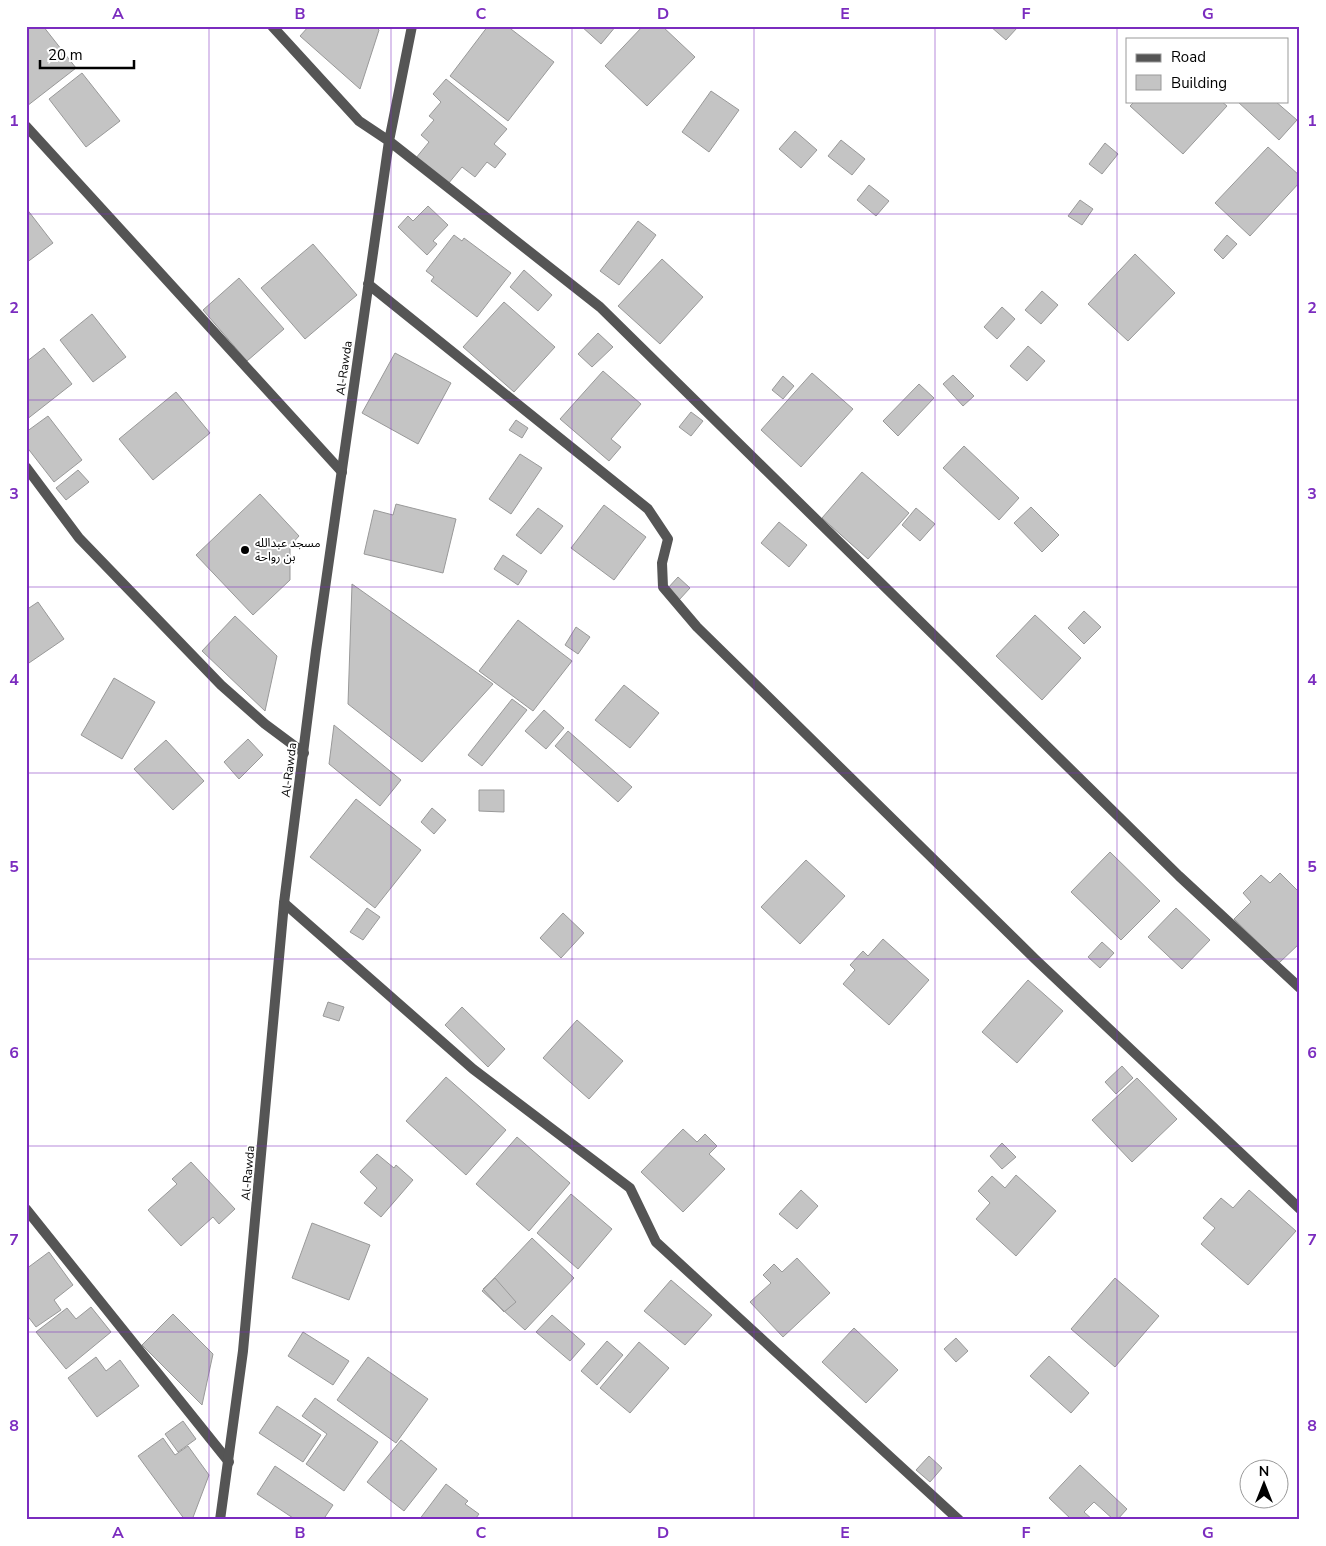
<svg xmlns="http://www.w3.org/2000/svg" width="1326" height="1546" font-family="'Nunito Sans','Noto Sans Arabic',sans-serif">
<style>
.building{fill:#c4c4c4;stroke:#999}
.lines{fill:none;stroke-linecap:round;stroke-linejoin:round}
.lane{stroke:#555;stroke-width:10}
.street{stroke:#555;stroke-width:10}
.grid{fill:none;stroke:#7b2cbf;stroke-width:1;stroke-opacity:0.55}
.poi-dot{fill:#000;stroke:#fff;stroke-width:2}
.labels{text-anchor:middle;stroke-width:4;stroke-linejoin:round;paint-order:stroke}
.street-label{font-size:12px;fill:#000;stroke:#fff}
.poi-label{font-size:12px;fill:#000;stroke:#fff;text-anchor:start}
.neatline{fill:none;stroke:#7b2cbf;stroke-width:2}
.grid-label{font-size:16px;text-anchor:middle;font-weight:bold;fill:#7b2cbf}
</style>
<rect width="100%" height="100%" fill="#fff"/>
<!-- building -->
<path class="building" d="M26,26H43L76,68L27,106Z
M309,26H375L379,30L360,89L300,36Z
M488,26H507L554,62L508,121L450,76Z
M581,26H616L601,44Z
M643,26H662L695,57L647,106L605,66Z
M990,26H1015L1017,28L1006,40Z
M82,73L120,121L86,147L49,99Z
M446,79L507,129L494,144L506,154L495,168L487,162L475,177L462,167L448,184L416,158L429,142L421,135L434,120L429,116L441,102L433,94Z
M711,91L739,110L709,152L682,132Z
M1135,101H1221L1227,106L1183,154L1130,106Z
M1237,101H1275L1297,120L1279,140Z
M795,131L817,150L801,168L779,149Z
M841,140L865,159L852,175L828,156Z
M1105,143L1118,154L1102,174L1089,164Z
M1268,147L1300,176V182L1250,236L1215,203Z
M869,185L889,201L876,216L857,200Z
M1080,200L1093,209L1082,225L1068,216Z
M428,206L448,225L433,241L437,244L427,255L398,227L408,216L413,221Z
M26,208L53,243L26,263Z
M638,221L656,235L619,285L600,271Z
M454,235L462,241L464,238L511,273L477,317L431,281L434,277L426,271Z
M1227,235L1237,244L1223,259L1214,250Z
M313,244L357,295L305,339L261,288Z
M1135,254L1175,293L1128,341L1088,304Z
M662,259L703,297L660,344L618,306Z
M524,270L552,295L538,311L510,287Z
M239,278L284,329L247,361L203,310Z
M1042,291L1058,305L1041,324L1025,310Z
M504,302L555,347L514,392L463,347Z
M1002,307L1015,319L997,339L984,327Z
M92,314L126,357L93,382L60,340Z
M598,333L613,347L592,367L578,354Z
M1028,346L1045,361L1027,381L1010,366Z
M44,348L72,384L26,420V362Z
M395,353L451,383L418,444L362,413Z
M603,371L641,404L611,439L621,447L609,461L560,419Z
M812,373L853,409L801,467L761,430Z
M953,375L974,396L963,406L943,384Z
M783,376L794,386L783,399L772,390Z
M919,384L934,398L898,436L883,421Z
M176,392L210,433L153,480L119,439Z
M691,412L703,421L691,436L679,427Z
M48,416L82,460L54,482L26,446V432Z
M516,420L528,428L522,438L509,430Z
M964,446L1019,498L999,520L943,468Z
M520,454L542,468L511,514L489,499Z
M78,470L89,482L66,500L56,488Z
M862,472L909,513L868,559L822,518Z
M260,494L299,536L290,546V580L253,615L196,555Z
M396,504L456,519L443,573L364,554L374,510L393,515Z
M604,505L646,537L614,580L571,548Z
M1031,507L1059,535L1042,552L1014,523Z
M538,508L563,526L541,554L516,535Z
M916,508L935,524L920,541L902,525Z
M779,522L807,545L789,567L761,543Z
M503,555L527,571L518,585L494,569Z
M678,577L690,588L679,600L667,589Z
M352,584L493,684L422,762L348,704Z
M38,602L64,639L26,665V610Z
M1084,611L1101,627L1084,644L1068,628Z
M1035,615L1081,658L1042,700L996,656Z
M235,616L277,656L265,711L202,651Z
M518,620L572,661L533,711L479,671Z
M576,627L590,637L578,654L565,645Z
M114,678L155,702L122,759L81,735Z
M624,685L659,713L630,748L595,720Z
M512,699L527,710L482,766L468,755Z
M544,710L564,728L546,749L525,731Z
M334,725L401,780L380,806L329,764Z
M568,731L632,787L618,802L555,746Z
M248,739L263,755L239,779L224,762Z
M166,740L204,781L173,810L134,769Z
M479,790H504V812L479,811Z
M356,799L421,850L375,908L310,857Z
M432,808L446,820L434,834L421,822Z
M1110,852L1160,901L1121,940L1071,892Z
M806,860L845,896L800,944L761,907Z
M1280,873L1300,893V943L1279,963L1234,919L1251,902L1243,893L1261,875L1270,883Z
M367,908L380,917L363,940L350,932Z
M1176,908L1210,940L1182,969L1148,937Z
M563,913L584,933L561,958L540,938Z
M883,939L929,980L889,1025L843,984L855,970L850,965L863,951L868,956Z
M1102,942L1114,953L1100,968L1088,957Z
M1028,980L1063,1011L1017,1063L982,1032Z
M328,1002L344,1007L339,1021L323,1016Z
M462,1007L505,1049L488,1067L445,1025Z
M577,1020L623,1061L589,1099L543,1058Z
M1122,1066L1133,1078L1116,1094L1105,1082Z
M446,1077L506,1130L466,1175L406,1121Z
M1137,1078L1177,1119L1132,1162L1092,1120Z
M683,1129L697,1142L705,1134L717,1146L709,1154L725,1169L683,1212L641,1172Z
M517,1137L570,1183L529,1231L476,1184Z
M1002,1143L1016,1157L1002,1169L990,1156Z
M377,1154L394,1168L396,1165L413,1180L381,1217L364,1203L377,1188L360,1172Z
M191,1162L235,1209L219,1224L213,1217L181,1246L148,1210L177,1184L172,1179Z
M1016,1175L1056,1211L1016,1256L976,1219L990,1203L978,1191L992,1176L1005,1188Z
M801,1190L818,1206L797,1229L779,1214Z
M1249,1190L1296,1231L1248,1285L1201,1244L1215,1228L1203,1218L1221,1198L1233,1208Z
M571,1194L612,1229L578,1269L537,1233Z
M312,1223L370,1245L349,1300L292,1278Z
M532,1238L574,1278L525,1330L482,1291Z
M49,1252L73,1285L54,1300L61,1310L36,1327L26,1314V1269Z
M797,1258L830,1293L783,1337L750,1302L771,1283L763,1275L774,1264L782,1272Z
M495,1278L516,1302L504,1312L483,1289Z
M1115,1278L1159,1316L1115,1367L1071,1329Z
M671,1280L712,1315L685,1345L644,1311Z
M91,1307L111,1332L66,1369L36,1332L67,1308L76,1319Z
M173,1314L213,1354L202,1405L142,1345Z
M552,1315L585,1344L570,1361L536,1332Z
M854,1328L898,1370L866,1403L822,1362Z
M303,1332L349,1361L333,1385L288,1356Z
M956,1338L968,1351L956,1362L944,1349Z
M607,1341L623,1355L597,1385L581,1371Z
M639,1342L669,1368L630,1413L600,1388Z
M1049,1356L1089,1393L1071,1413L1030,1376Z
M96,1357L106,1371L120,1360L139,1386L97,1417L68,1378Z
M368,1357L428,1399L396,1443L337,1400Z
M315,1398L378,1442L344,1491L306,1464L327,1434L302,1416Z
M277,1406L321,1435L303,1462L259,1433Z
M183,1421L196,1439L178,1452L165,1434Z
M163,1438L175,1455L188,1446L209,1475L192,1520H185L138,1456Z
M401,1440L437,1469L404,1511L367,1482Z
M929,1456L942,1468L930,1482L916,1470Z
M1080,1465L1127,1509L1117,1520H1114L1094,1502L1084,1512L1093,1520H1072L1049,1498Z
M275,1466L333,1505L323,1520H296L257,1494Z
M446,1484L468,1501L465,1504L479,1514L476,1518L479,1520H419Z"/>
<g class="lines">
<!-- lane -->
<path class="lane" d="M26,126L342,472
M26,467L79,538L221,685L265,724L304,753
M284,903L473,1069L630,1188L656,1242L959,1520
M26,1209L229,1462"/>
<!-- street -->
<path class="street" d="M272,26L359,121L389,141L600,307L1179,876L1300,988
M368,284L648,509L668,539L662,563L663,587L697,627L1035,959L1300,1209
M220,1520L243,1351L284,903L316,651L389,141L412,26"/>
</g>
<!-- grid -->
<path class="grid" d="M209,26V1520M391,26V1520M572,26V1520M754,26V1520M935,26V1520M1117,26V1520M26,214H1300M26,400H1300M26,587H1300M26,773H1300M26,959H1300M26,1146H1300M26,1332H1300"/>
<!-- markers -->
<circle class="poi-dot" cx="245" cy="550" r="5"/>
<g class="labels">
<!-- street labels -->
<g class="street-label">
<text transform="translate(344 368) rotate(-82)" y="4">Al-Rawda</text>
<text transform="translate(289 770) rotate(-83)" y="4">Al-Rawda</text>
<text transform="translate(248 1173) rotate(-85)" y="4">Al-Rawda</text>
</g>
<!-- poi labels -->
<g class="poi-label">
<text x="255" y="547">مسجد عبدالله<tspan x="255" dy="14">بن رواحة</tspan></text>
</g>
</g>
<!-- border -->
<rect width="1326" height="1546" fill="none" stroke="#ffffff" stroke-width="55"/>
<!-- legend -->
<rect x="1126" y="38" width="162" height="65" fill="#ffffff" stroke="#999999"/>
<rect x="1136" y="54" width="25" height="8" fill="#555555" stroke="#999999"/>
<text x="1171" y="62" font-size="15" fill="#000000">Road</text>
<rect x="1136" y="75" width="25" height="15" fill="#c4c4c4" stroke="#999999"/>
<text x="1171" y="88" font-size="15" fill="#000000">Building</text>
<!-- north arrow -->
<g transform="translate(1264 1484)"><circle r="24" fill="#ffffff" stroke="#999999"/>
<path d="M0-4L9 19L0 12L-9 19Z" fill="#000000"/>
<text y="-8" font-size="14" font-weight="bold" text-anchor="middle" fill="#000000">N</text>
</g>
<!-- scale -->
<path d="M40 60v8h94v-8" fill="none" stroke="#000000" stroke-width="2.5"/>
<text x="48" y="60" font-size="15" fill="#000000" stroke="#ffffff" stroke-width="4" paint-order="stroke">20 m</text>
<rect x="28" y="28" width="1270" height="1490" class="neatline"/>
<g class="grid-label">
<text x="118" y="19">A</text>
<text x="300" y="19">B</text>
<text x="481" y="19">C</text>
<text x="663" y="19">D</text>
<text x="845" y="19">E</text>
<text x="1026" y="19">F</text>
<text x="1208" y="19">G</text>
<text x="14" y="126">1</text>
<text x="1312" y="126">1</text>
<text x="14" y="313">2</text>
<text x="1312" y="313">2</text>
<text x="14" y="499">3</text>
<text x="1312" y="499">3</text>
<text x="14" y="685">4</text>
<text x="1312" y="685">4</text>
<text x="14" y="872">5</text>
<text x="1312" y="872">5</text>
<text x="14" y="1058">6</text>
<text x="1312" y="1058">6</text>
<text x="14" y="1245">7</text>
<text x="1312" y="1245">7</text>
<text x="14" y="1431">8</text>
<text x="1312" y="1431">8</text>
<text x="118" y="1538">A</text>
<text x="300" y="1538">B</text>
<text x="481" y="1538">C</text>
<text x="663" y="1538">D</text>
<text x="845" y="1538">E</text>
<text x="1026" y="1538">F</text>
<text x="1208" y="1538">G</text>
</g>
</svg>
